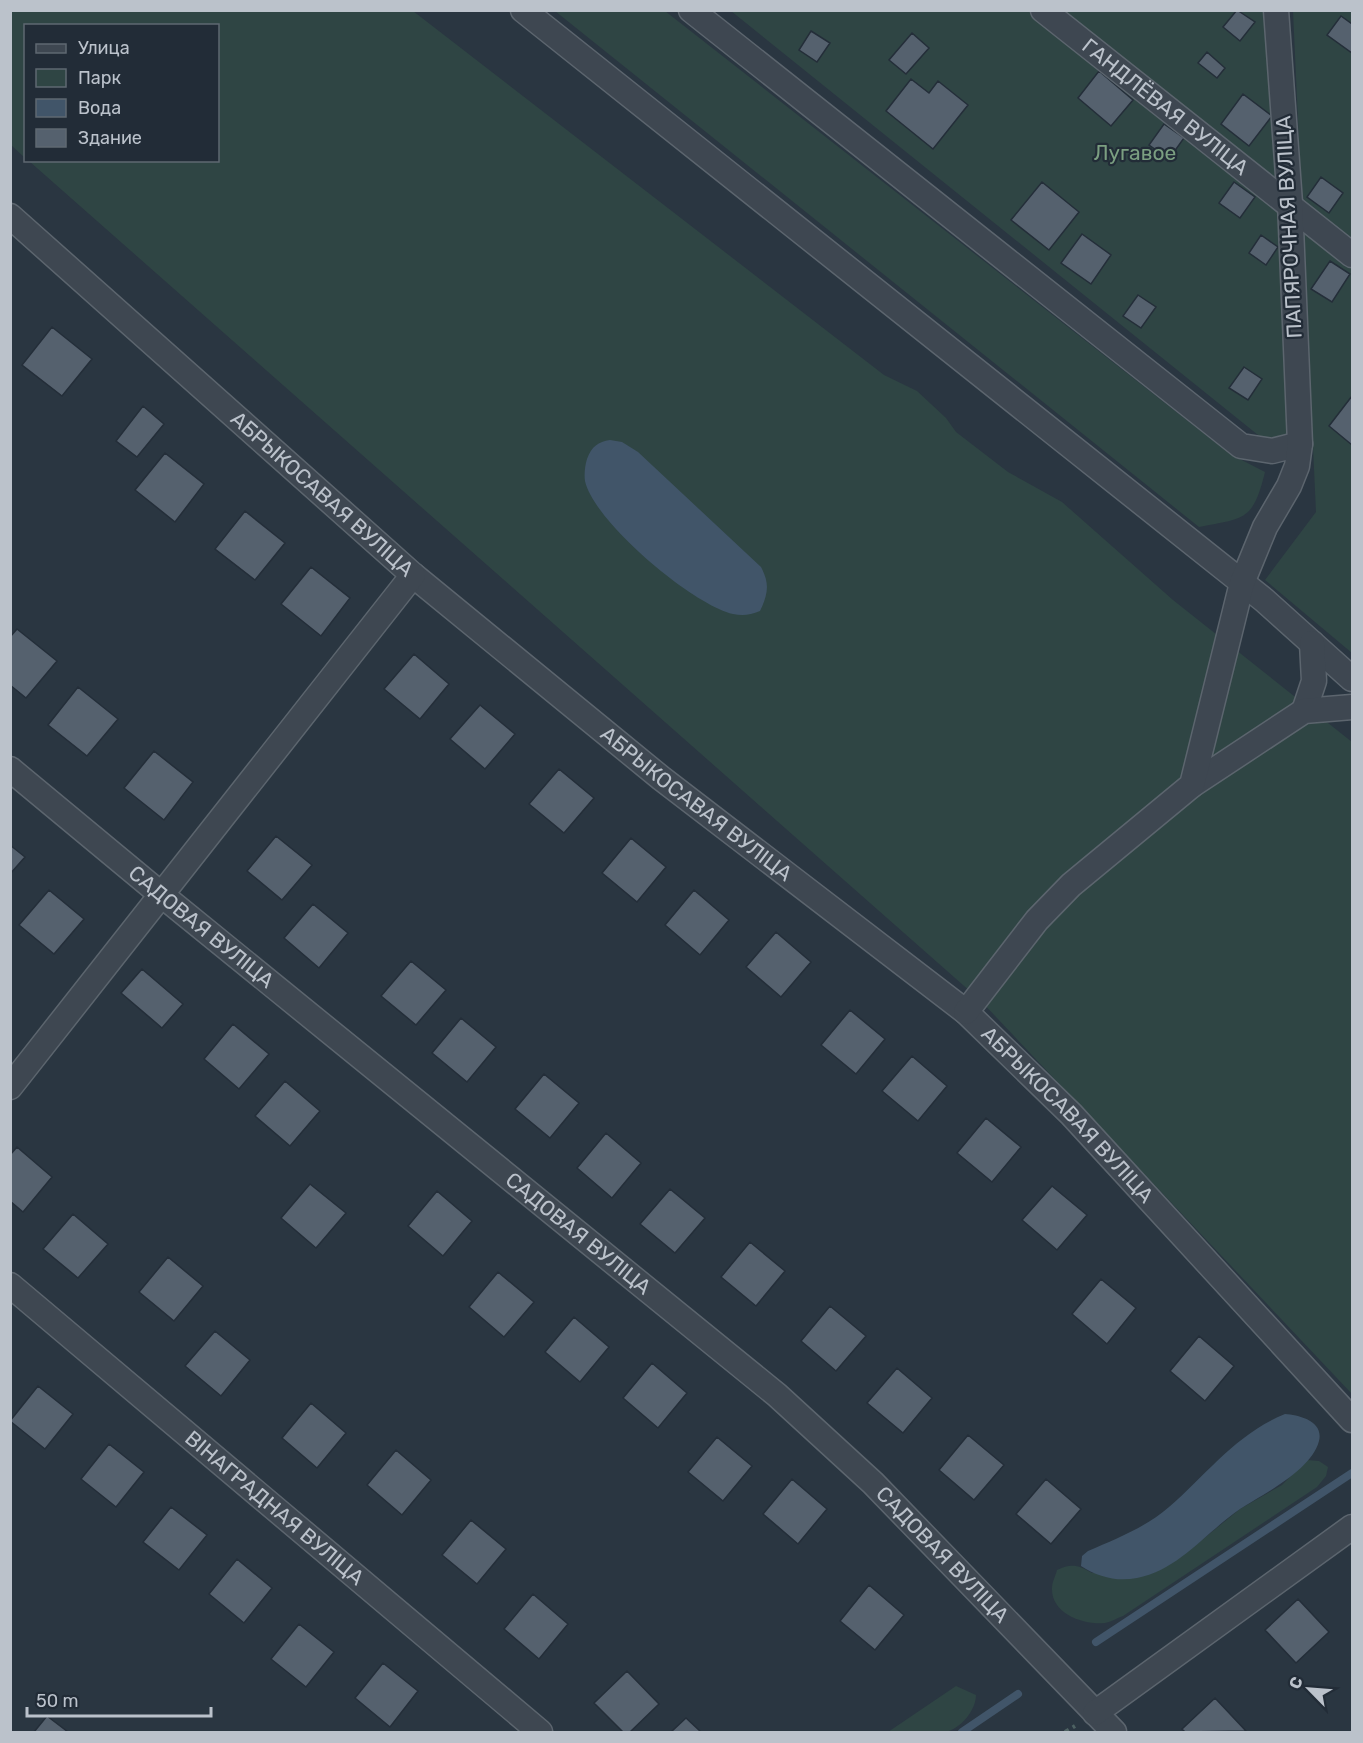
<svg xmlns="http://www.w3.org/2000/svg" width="1363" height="1743" font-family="Rubik,sans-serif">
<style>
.green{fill:#2f4544}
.water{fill:#415569}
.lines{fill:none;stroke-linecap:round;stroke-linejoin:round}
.stream{stroke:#415569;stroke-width:8}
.building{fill:#55616e;stroke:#242e39;stroke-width:1.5}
.minor-casing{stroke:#5c656e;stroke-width:27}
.path{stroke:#4e6263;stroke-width:4;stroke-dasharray:4.5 4.5;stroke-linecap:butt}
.minor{stroke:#3e4751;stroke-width:24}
.labels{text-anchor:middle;stroke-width:4.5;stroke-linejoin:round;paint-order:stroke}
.street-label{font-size:21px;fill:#bbc2cb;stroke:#222c37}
.park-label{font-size:21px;fill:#7b9f81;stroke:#222c37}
</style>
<rect width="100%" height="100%" fill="#2a3641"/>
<!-- green -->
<path class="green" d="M11,11H413L884,375L917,391L946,418L956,432L1008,472L1062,502L1173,600L1352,742V1394L980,1000L29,161L218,160V26H26L25,158L11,145Z
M555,11H665L1230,454L1265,472C1253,521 1245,518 1199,527Z
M731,11H1269L1295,433L1263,439Z
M1293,11H1352V653L1265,580L1316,512Z
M1307,1460L1319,1461L1328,1467L1326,1476L1317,1487L1123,1616C1117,1618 1111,1622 1105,1623C1084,1625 1051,1614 1052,1588C1052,1582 1056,1575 1057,1570C1071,1563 1079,1565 1092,1573L1181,1557L1240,1509L1282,1485Z
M956,1686L976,1695C976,1710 961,1729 945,1732C928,1737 905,1733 888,1732Z"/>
<!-- water -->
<path class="water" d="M610,440L622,442L638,452L761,567C770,584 768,594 760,611C750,615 743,616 733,614C693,605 594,522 585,481C584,475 585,465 587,459C592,446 598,442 610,440Z
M1285,1414C1299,1415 1324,1421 1319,1441C1311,1471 1263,1494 1240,1509C1206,1532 1179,1570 1137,1578C1117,1582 1098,1577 1081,1566L1082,1556L1088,1551C1116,1539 1146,1527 1169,1507C1207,1474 1237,1433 1285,1414Z"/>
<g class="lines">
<!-- stream -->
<path class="stream" d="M1096,1642L1352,1473
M962,1732L1018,1694"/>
</g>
<!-- building -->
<path class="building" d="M1237,10L1255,22L1240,41L1223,27Z
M1341,16L1352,24V53L1327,35Z
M811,31L830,43L817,62L799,50Z
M912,33L929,48L906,74L889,60Z
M1207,52L1225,68L1217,78L1198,63Z
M1099,71L1133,100L1111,126L1078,98Z
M911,79L929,93L938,81L968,105L933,149L886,111Z
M1243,94L1272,116L1249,146L1221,124Z
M1164,124L1184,138L1169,159L1149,145Z
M1321,177L1343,193L1329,213L1307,197Z
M1042,182L1079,212L1049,250L1011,220Z
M1234,182L1255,197L1240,218L1219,203Z
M1082,234L1111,255L1091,284L1061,263Z
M1261,235L1278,247L1266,265L1249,253Z
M1330,261L1350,274L1332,302L1311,289Z
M1138,295L1156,307L1141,328L1123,316Z
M52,327L92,359L62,396L22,365Z
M1244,367L1262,379L1248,400L1229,388Z
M1352,396V445L1329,426Z
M143,406L164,424L137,457L116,441Z
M165,453L204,484L175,522L135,490Z
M245,511L285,543L255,580L215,549Z
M311,567L350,598L321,636L281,604Z
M17,629L57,661L26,698L10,685V637Z
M414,654L449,684L420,719L384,689Z
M78,687L118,719L87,756L48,725Z
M480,705L515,734L485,769L450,739Z
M154,751L193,782L164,820L124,788Z
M559,769L594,798L564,833L529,804Z
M276,836L312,865L282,900L247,871Z
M631,838L666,867L637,902L602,873Z
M10,845L25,857L10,874Z
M49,890L84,919L54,954L19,925Z
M694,890L729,920L700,955L665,925Z
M313,904L348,933L319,968L284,938Z
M776,932L811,962L781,997L746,967Z
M411,961L446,990L416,1025L381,996Z
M142,969L183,1004L162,1028L121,993Z
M850,1010L885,1039L856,1074L821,1045Z
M461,1018L496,1047L467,1082L432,1053Z
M233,1024L269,1054L239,1089L204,1059Z
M912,1056L947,1086L918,1121L882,1091Z
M544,1074L579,1103L550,1138L515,1109Z
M285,1081L320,1111L290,1146L255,1116Z
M986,1118L1021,1147L992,1182L957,1153Z
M606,1133L641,1163L612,1198L577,1168Z
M17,1147L52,1177L23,1212L10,1201V1155Z
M310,1184L346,1213L316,1248L281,1218Z
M1052,1186L1087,1215L1057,1250L1022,1220Z
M670,1189L705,1218L675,1253L640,1224Z
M437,1191L472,1221L443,1256L408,1226Z
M73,1214L108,1244L78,1278L43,1249Z
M750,1242L785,1271L756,1306L721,1277Z
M168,1257L203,1286L174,1321L139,1292Z
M498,1272L534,1302L504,1337L469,1307Z
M1101,1279L1136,1308L1107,1344L1072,1314Z
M830,1306L866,1336L836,1371L801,1341Z
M574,1317L609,1347L580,1382L545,1352Z
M215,1331L250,1360L221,1396L185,1366Z
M1199,1336L1234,1366L1205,1401L1170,1371Z
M652,1363L687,1393L658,1428L623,1398Z
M897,1368L932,1398L903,1433L867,1403Z
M38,1386L73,1414L45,1449L10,1421Z
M311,1403L346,1433L317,1468L282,1438Z
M968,1435L1004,1465L974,1500L939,1470Z
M717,1437L752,1466L723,1501L688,1472Z
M109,1444L144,1472L116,1507L81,1479Z
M396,1450L431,1480L402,1515L367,1485Z
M792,1479L827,1509L798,1544L763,1514Z
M1046,1479L1081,1509L1051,1544L1016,1514Z
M171,1507L207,1535L179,1570L143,1542Z
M471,1520L506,1549L477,1584L442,1555Z
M237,1559L272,1588L244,1623L209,1594Z
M869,1585L904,1615L875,1650L840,1621Z
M533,1594L568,1624L539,1659L504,1629Z
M1298,1599L1329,1632L1296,1663L1265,1630Z
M299,1624L334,1652L306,1687L271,1659Z
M383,1663L418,1691L390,1727L355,1698Z
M627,1671L659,1704L630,1732H623L594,1703Z
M1215,1698L1246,1731L1185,1732L1182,1729Z
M47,1716L68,1732H34Z
M686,1718L701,1732H671Z"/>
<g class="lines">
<defs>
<g id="minor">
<path d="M523,10L1264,600L1352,679"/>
<path d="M691,10L1241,446L1272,451L1300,444"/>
<path id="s1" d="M1043,10L1352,255"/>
<path id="s2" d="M10,216L413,575L661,778L966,1012L1071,1114L1352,1420"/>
<path d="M1304,711L1314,681L1312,643"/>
<path id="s3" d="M10,769L163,896L777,1395L873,1483L1114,1732"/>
<path d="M1192,785L1304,711L1352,707"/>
<path d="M966,1012L1037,920L1071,885L1192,785L1242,583L1265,527L1289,486L1297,466L1300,444L1290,203L1276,10"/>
<path d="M10,1087L413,575"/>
<path id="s4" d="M10,1285L540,1732"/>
<path d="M1095,1713L1352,1527"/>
</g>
</defs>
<!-- minor casing -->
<use href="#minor" class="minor-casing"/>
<!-- path -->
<path class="path" d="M1065,1732L1075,1726"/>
<!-- minor -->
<use href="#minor" class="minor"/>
</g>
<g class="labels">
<!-- street labels -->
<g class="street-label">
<text dy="7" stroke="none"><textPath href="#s1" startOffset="156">ГАНДЛЁВАЯ ВУЛІЦА</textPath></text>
<text transform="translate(1289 227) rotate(-93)" y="7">ПАПЯРОЧНАЯ ВУЛІЦА</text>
<text dy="7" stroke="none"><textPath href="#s2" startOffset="418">АБРЫКОСАВАЯ ВУЛІЦА</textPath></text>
<text dy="7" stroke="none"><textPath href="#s2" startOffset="904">АБРЫКОСАВАЯ ВУЛІЦА</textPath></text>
<text dy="7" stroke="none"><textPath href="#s3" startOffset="248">САДОВАЯ ВУЛІЦА</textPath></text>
<text dy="7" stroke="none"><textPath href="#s2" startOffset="1389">АБРЫКОСАВАЯ ВУЛІЦА</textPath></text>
<text dy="7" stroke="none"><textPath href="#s3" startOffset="734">САДОВАЯ ВУЛІЦА</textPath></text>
<text dy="7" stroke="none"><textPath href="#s4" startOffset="346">ВІНАГРАДНАЯ ВУЛІЦА</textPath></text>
<text dy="7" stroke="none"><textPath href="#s3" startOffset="1220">САДОВАЯ ВУЛІЦА</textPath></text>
</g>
<!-- park labels -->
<g class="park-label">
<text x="1135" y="160">Лугавое</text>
</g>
</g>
<!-- border -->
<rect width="1363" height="1743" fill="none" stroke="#bbc2cb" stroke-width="24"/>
<!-- legend -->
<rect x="24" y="24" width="195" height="138" fill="#222c37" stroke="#5f6872" stroke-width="1.5"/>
<rect x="36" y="44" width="30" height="9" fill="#3e4751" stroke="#5f6872" stroke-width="1.5"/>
<text x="78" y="54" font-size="18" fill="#bbc2cb">Улица</text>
<rect x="36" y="69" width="30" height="18" fill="#2f4544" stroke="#5f6872" stroke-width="1.5"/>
<text x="78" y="84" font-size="18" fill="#bbc2cb">Парк</text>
<rect x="36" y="99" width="30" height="18" fill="#415569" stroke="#5f6872" stroke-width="1.5"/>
<text x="78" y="114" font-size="18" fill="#bbc2cb">Вода</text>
<rect x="36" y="129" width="30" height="18" fill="#55616e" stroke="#5f6872" stroke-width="1.5"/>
<text x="78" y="144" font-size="18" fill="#bbc2cb">Здание</text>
<!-- north arrow -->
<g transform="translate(1309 1689) rotate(295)" stroke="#222c37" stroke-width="4.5" paint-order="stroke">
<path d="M0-4.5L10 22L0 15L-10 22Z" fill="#bbc2cb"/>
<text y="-9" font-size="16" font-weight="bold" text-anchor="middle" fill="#bbc2cb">С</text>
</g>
<!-- scale -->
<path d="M27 1707v9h184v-9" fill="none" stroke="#bbc2cb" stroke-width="3"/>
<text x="36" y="1707" font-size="18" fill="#bbc2cb" stroke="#222c37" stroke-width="4.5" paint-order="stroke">50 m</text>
</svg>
